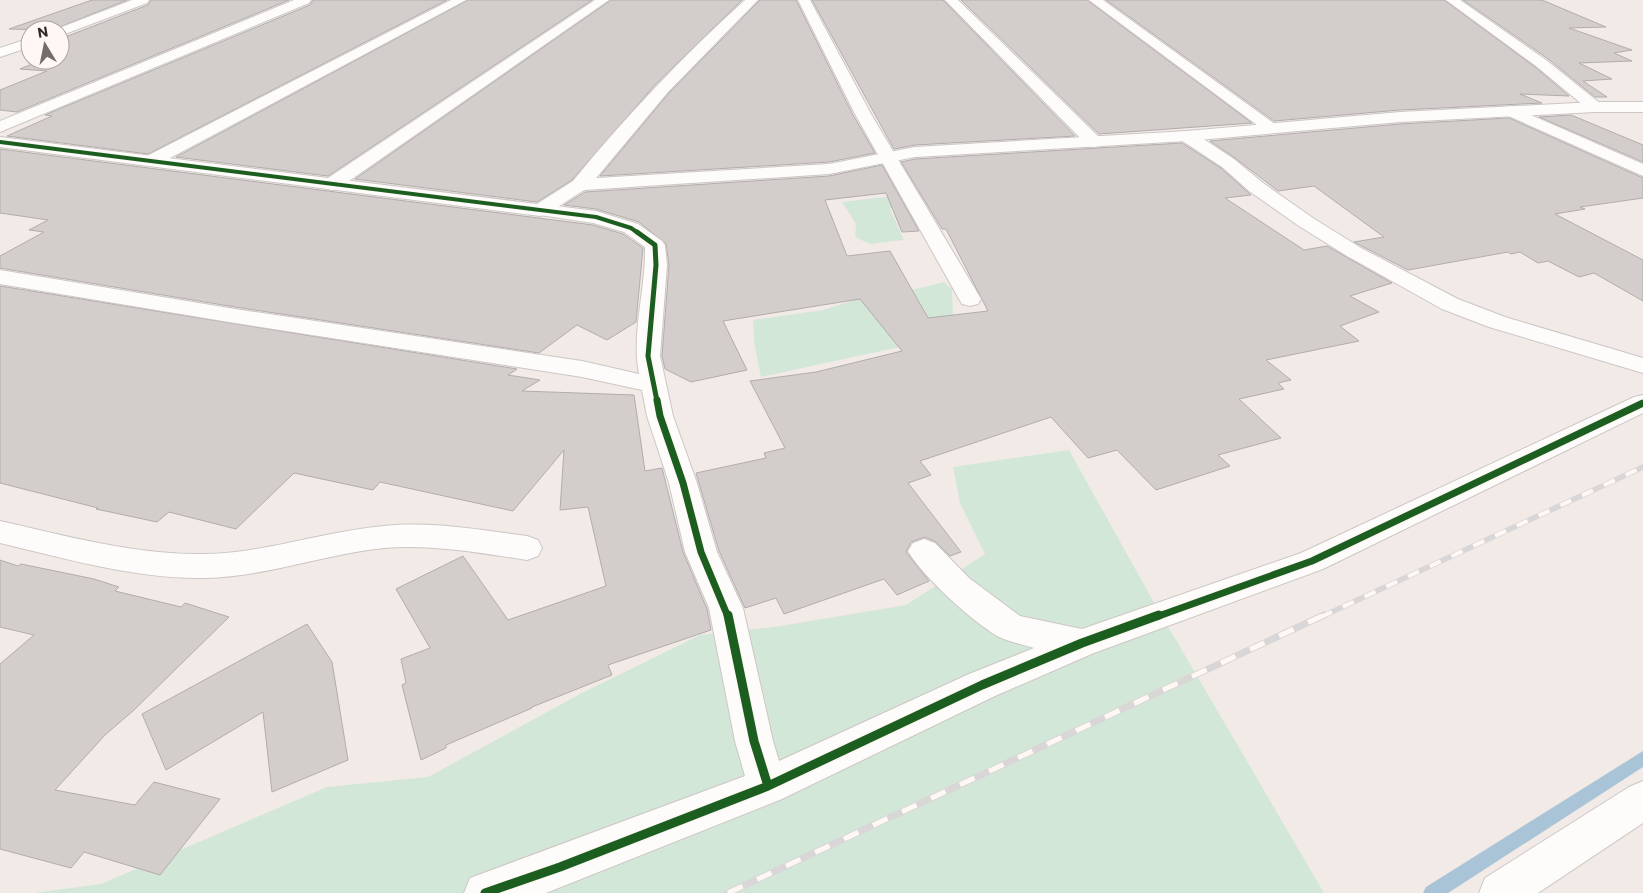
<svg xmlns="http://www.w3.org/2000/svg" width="1643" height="893" font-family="Commissioner,sans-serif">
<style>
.green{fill:#d3e7d9}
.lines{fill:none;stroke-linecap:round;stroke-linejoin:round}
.stream{fill:#a8c4d6;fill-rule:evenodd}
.building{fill:#d3cecc;stroke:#b2adaa}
.minor-casing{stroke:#ccc6c4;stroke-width:2}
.tertiary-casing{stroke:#ccc6c4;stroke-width:2}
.minor{fill:#fdfcfb;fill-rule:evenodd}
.tertiary{fill:#fdfcfb;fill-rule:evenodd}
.rail-far1-casing{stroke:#d8d6d6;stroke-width:5.5}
.rail-casing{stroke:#d8d6d6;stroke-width:7}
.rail-far1{stroke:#fef7f3;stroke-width:4;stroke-dasharray:12;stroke-linecap:butt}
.rail{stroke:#fef7f3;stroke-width:5;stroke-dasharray:16;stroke-linecap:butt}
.cycleway-far3-casing{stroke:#fef7f3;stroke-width:5.5}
.cycleway-far2-casing{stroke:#fef7f3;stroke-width:8}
.cycleway-far1-casing{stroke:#fef7f3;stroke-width:10}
.cycleway-casing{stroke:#fef7f3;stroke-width:12}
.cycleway-far3{stroke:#1b5e20;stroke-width:4}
.cycleway-far2{stroke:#1b5e20;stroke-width:5}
.cycleway-far1{stroke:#1b5e20;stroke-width:7}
.cycleway{stroke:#1b5e20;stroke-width:9}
</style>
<rect width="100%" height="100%" fill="#f1eae7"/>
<!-- green -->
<path class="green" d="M900,195L902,199L890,209L904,240L870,244L855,237L856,224L842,202Z
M944,282L952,289L953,318L946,337L761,377L754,341L753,320L823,310L864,297L921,288Z
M1069,450L1152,599L1324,893H33L101,884L327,787L428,777L580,694L700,635L774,627L906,605L985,554L960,503L953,467Z"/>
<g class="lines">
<!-- stream -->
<path class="stream" d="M1643,751V767L1448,893H1423L1426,887Z"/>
</g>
<!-- building -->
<path class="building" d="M92,0H127L52,30L9,29Z
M151,0H289L17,112L0,110V90L47,71L20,69L42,60H60V39L148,5Z
M313,0H447L148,154L7,136L52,116L45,115L310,5Z
M468,0H592L328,176L176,157Z
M611,0H742L654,86L572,180L537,202L355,179Z
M760,0H796L853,115L875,153L829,162L600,176L669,93Z
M812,0H943L1075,136L915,145L894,149Z
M961,0H1087L1252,123L1099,134Z
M1106,0H1444L1535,67L1569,96L1520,94L1542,103L1400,110L1274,121Z
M1463,0H1542L1606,27L1569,28L1632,50L1614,53L1632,61L1579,63L1612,79L1583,81L1607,97H1595L1547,58Z
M1571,115L1643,145V162L1539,117Z
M1509,118L1643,178V198L1580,207L1585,209L1555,214L1643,260V301L1594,273L1579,277L1548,261L1538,263L1520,252L1511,254L1508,252L1408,270L1354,242L1384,237L1314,186L1278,191L1235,158L1210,141L1400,124Z
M1182,143L1221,168L1251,195L1225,198L1304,250L1327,246L1392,283L1350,296L1379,312L1340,326L1359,341L1266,360L1291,380L1278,383L1284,389L1239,399L1281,438L1218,455L1230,466L1156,490L1117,450L1088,458L1051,417L920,461L931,475L908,483L961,552L950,556L936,542L925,537L911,542L906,552L929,581L897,595L884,579L784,614L776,598L745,608L719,551L696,473L766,458L764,453L785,448L750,381L816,372L902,351L860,299L723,321L747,370L691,382L665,369L662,356L669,265L666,244L639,222L596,209L564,205L585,192L829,176L882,165L919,231L902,232L886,193L825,200L847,256L890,251L928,318L988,311L946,229H942L901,162L915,159Z
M0,149L593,225L623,234L643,248L636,322L607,340L577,325L539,353L235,307L0,268V256L44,232L29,230L48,220L0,213Z
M0,286L517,369L508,375L540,380L522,391L634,395L645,471L662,468L683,552L707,609L711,630L608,665L612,675L532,707V708L446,745V748L421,760L402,685L406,683L401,659L430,648L396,589L463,556L508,620L606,586L588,507L560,510L564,450L513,511L380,482L373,490L294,473L236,529L169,512L157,522L96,509L98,508L0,483Z
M0,560L18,566L21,564L94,579L119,587L115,591L181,607L185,603L229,617L134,710L105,735L55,790L135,805L154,782L220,799L160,875L84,852L71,868L0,849V664L34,635L0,627Z
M307,624L332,662L348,760L272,792L263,712L166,770L142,714Z"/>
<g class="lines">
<defs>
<path id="minor" d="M132,0H149L147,3L65,34L60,35V30H54Z
M294,0H311L309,3L0,132V121Z
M451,0H466L157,165L151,166L145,165L142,161L145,157Z
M595,0H609L339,188L332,190L325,188L323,184L325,180Z
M745,0H758L668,92L587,189L580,191L573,189L571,185L573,181C626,116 683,56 745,0Z
M798,0H810L871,114L981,299L978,304L970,306L962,304L959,299L855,114Z
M945,0H958L1100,138L1103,142L1100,146L1094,147L1088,146Z
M1089,0H1103L1279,127L1277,131H1265Z
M1446,0H1460L1546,60L1601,104L1603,107L1601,110H1589L1536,66Z
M30,38V47L0,57V48Z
M1510,106L1643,164V176L1504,114L1502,111L1504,108Z
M1187,131L1193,132L1234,159L1263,183L1313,218L1361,248L1458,299L1505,317L1643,358V373L1489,327L1442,309L1347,256L1299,226L1249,191L1222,167L1181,140L1179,136L1181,132Z
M540,204L596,211L638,224L662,241L665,245L667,265L660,356L673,416L697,483L717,552L743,608L773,741L779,761L969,674L1034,648C1022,644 1008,642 997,636C971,620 923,577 908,551L913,543L924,539L935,543L969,578L1020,616L1082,629L1301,553L1634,397L1643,395V413L1323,569L1094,653L995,696L782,799L546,893H464L470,878L745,776L735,741L709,608L685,552L669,483L647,416L642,390L582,377L235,323L0,284V270L235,309L582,361L639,374C631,333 646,289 645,247L624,232L593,223L533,214L530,210L533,206Z
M0,521C67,536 135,555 205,554C266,553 324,531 384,526C432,521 480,530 527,536L538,540L542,548L538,556L527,560C480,553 432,544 384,548C324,554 266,577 205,578C135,579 67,559 0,543Z
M1643,781V823L1538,893H1479L1485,878L1629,787Z"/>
<path id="tertiary" d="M1595,102H1643V112H1595L1400,122L1187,141L915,157L829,174L584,190L547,214L540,216L0,147V137L537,204L573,181L580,179L829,164L915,147L1187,131L1400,112Z"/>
</defs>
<!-- minor casing -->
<use href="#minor" class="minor-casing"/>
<!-- tertiary casing -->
<use href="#tertiary" class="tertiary-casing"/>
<!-- minor -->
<use href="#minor" class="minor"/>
<!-- tertiary -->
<use href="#tertiary" class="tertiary"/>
<defs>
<path id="rail-far1" d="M1321,617L1643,467"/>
<path id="rail" d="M728,893L1324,615"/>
</defs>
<!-- rail-far1 casing -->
<use href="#rail-far1" class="rail-far1-casing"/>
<!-- rail casing -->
<use href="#rail" class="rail-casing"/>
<!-- rail-far1 -->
<use href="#rail-far1" class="rail-far1"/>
<!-- rail -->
<use href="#rail" class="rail"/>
<defs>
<path id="cycleway-far3" d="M0,142L596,217L631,228L638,233"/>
<path id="cycleway-far2" d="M637,232L655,245L656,265L648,356L657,401"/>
<path id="cycleway-far1" d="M657,400L660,416L683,483L701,552L728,617
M1156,617L1312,561L1643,403"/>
<path id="cycleway" d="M728,615L754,741L768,786
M485,893L560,867L768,786L982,685L1082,643L1159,615"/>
</defs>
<!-- cycleway-far3 casing -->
<use href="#cycleway-far3" class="cycleway-far3-casing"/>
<!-- cycleway-far2 casing -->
<use href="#cycleway-far2" class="cycleway-far2-casing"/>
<!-- cycleway-far1 casing -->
<use href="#cycleway-far1" class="cycleway-far1-casing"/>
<!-- cycleway casing -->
<use href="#cycleway" class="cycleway-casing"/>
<!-- cycleway-far3 -->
<use href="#cycleway-far3" class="cycleway-far3"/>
<!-- cycleway-far2 -->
<use href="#cycleway-far2" class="cycleway-far2"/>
<!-- cycleway-far1 -->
<use href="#cycleway-far1" class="cycleway-far1"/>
<!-- cycleway -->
<use href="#cycleway" class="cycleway"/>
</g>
<!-- north arrow -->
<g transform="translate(45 45) rotate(350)"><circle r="24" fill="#fef7f3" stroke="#aaa5a1"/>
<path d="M0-4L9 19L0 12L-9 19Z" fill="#726d6a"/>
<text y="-8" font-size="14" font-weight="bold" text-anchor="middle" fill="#2d2927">N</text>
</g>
</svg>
